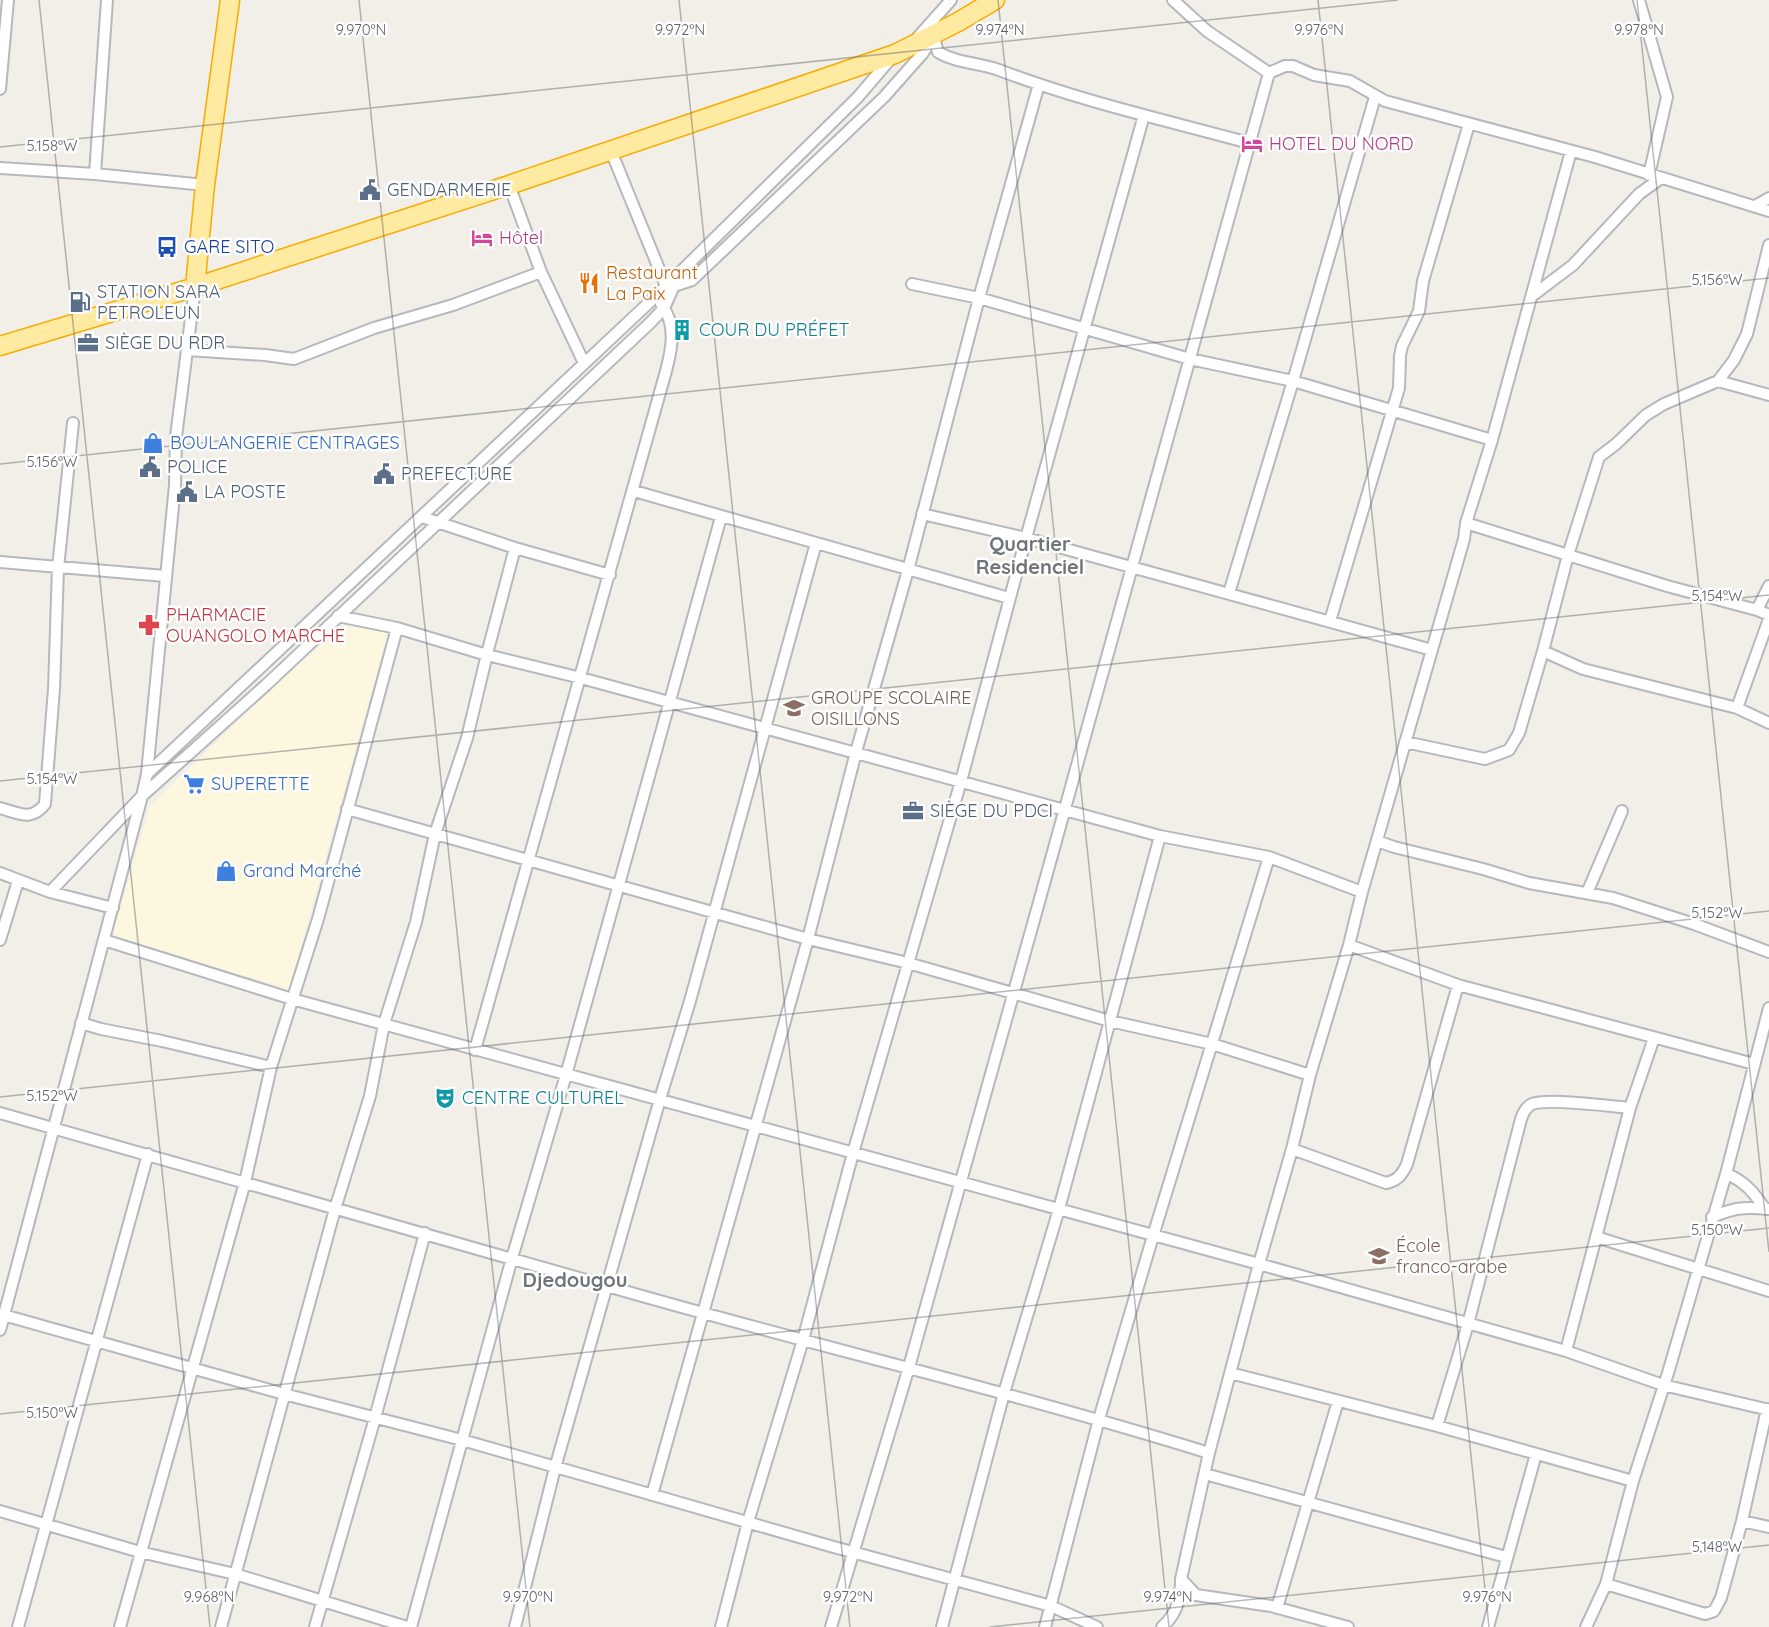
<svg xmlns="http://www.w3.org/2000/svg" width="1769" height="1627" font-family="Quicksand,sans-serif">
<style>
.commercial{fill:#fef7e0}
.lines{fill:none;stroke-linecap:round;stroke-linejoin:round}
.minor-casing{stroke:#b5b8bc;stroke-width:14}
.trunk-casing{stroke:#f9ab00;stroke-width:21}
.minor{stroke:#fff;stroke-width:10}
.trunk{stroke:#feeaa1;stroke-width:18}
.ticks{fill:none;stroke:#5f6368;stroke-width:1.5;stroke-opacity:0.45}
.labels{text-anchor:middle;stroke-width:5;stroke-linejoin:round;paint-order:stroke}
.hotel-label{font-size:18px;fill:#b23c85;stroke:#fff;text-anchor:start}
.service-label{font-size:18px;fill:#4e5e75;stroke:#fff;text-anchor:start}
.transit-label{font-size:18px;fill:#164399;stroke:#fff;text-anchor:start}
.food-label{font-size:18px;fill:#c56008;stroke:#fff;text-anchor:start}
.culture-label{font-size:18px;fill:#0d838f;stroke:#fff;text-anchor:start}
.shop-label{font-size:18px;fill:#366cbe;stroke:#fff;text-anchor:start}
.health-label{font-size:18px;fill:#be3a42;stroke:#fff;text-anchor:start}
.education-label{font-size:18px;fill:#785e54;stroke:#fff;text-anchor:start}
.neighbourhood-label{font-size:20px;font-weight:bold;fill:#70757a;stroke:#fff}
.ticks-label{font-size:15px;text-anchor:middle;fill:#5f6368;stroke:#fff;stroke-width:5;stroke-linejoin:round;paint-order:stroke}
</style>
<rect width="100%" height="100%" fill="#f1efe8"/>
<!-- commercial -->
<path class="commercial" d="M343,625L388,633L289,989L112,936L150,806L279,682Z"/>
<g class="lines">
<defs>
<path id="minor" d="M1173,0L1207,31L1269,73
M1639,0L1667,97L1649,175
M933,35L938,52C956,63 979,63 999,70C1080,101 1165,120 1249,143
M918,37L951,0
M0,89L8,0
M611,151L666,286
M0,168L95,174L205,185
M95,174L107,0
M509,185L541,272L584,363
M1755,206L1769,198
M912,284L979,298L1190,359L1293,381L1492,440
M1532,296L1573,265L1639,194L1661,178
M187,350L265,355L294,359L374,328L453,305L541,272
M1718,381L1769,395
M634,491L1009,598
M922,514L1026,538L1432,650
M422,517L515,548L610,575
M1466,523L1667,586L1757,610L1769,615
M0,562L165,576
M1229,593L1293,381L1375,97
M1757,610L1769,586
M338,616L397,628L487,655L581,678L1160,836L1269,857L1362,892
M1330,621L1399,388L1400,356L1402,346L1419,311L1423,281L1469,124
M1543,651L1568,555L1599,457L1616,444L1646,415L1664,404L1718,381L1734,360L1747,334L1769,245
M1737,708L1769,619
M1405,742L1485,759L1509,750L1519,733L1543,651L1583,669L1737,708L1769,723
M147,774L655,297L858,97L893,56
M0,808C19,813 31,822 45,804L54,689L58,568L73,423
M347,809L808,939L908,963L1110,1021L1212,1044L1310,1075
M1377,841L1394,847L1483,869L1529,883L1613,898L1694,924L1769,952
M0,873L50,892L113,908
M50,892L142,796L266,685L651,322L664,308L674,286L692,280L884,97L923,53L932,38
M1587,893L1622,811
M0,940L18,881
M104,940L292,999L1259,1264L1566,1351L1663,1385L1769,1410
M1349,945L1458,985L1754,1064
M81,1023L101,1029L162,1041L271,1067
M475,1050L666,371C672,348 677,324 661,304
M0,1113C203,1169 405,1228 607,1286C807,1344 1010,1391 1209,1453
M1292,1149L1386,1183C1397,1181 1402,1175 1407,1164L1458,985
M1726,1174C1744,1180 1755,1194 1765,1209
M1712,1217C1736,1207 1744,1207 1769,1209
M1596,1237L1769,1291
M0,1314L284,1394L462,1440L830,1546L1051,1606L1097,1627
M0,1330L142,796L147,774L175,485L176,437L195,287
M1566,1351L1630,1108L1654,1038
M1230,1373L1437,1426L1633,1481
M1437,1426L1468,1324L1521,1119C1523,1113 1526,1107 1532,1104C1547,1098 1610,1106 1630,1108
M1205,1474L1506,1557
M652,1495L808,939L856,752L908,570L979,298L1039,84
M0,1511L140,1552L235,1574L407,1627
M1742,1521L1769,1527
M1181,1579L1196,1595L1271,1606L1348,1627
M1606,1584L1705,1614L1714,1611L1721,1598L1742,1521L1767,1409
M1277,1608L1338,1401
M18,1627L148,1154
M120,1627L245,1182L271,1067L318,919L397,628
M221,1627L335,1209L370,1096L384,1024L416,922L435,834L467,738L488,650L515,548
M315,1627L375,1418L425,1233
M411,1627L512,1258L566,1075L721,517
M515,1627L555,1468L660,1099L690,1001L816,543
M721,1627L748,1522L803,1340L853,1153L961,781L1026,538L1144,115
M831,1627L909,1367L1041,895L1269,73L1285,66H1293L1314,75L1350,81L1385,101L1595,157L1769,211
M942,1627L1004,1393L1059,1209L1160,836
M1045,1627L1099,1419L1153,1236L1269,857
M1162,1627C1177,1614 1181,1598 1181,1579L1209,1453L1259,1264L1292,1149L1310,1075L1349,945L1362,892L1464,539L1466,523L1492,440L1571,151
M1488,1627L1536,1454
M1586,1627L1606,1584L1633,1481L1668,1373L1726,1174L1769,1008"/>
<path id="trunk" d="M195,287L205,185L230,0
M0,346L195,287L509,185L895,54L958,22L995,0"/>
</defs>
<!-- minor casing -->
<use href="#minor" class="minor-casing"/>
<!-- trunk casing -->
<use href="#trunk" class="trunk-casing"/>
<!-- minor -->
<use href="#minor" class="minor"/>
<!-- trunk -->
<use href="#trunk" class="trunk"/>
</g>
<!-- ticks -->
<path class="ticks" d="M39,0L210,1627M359,0L530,1627M679,0L850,1627M998,0L1169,1627M1318,0L1489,1627M1637,0L1769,1252M0,147L1398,0M0,464L1769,278M0,781L1769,595M0,1097L1769,911M0,1414L1769,1228M990,1627L1769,1545"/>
<!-- icons -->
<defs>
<symbol id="hotel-bare" viewBox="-9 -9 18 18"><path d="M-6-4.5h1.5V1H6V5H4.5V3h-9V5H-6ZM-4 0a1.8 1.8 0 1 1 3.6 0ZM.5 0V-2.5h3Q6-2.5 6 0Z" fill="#d1479c" stroke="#fff" stroke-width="2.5" paint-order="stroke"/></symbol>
<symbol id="civic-bare" viewBox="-9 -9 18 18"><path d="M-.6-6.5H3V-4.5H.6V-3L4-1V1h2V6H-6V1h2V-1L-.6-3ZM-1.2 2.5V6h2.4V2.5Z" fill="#5c6f8a" stroke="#fff" stroke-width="2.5" paint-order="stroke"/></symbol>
<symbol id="bus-bare" viewBox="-9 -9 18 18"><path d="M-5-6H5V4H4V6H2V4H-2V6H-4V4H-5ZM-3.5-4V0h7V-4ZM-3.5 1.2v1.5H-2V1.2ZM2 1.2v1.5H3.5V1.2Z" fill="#1a4fb4" stroke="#fff" stroke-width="2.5" paint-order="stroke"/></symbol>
<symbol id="restaurant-bare" viewBox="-9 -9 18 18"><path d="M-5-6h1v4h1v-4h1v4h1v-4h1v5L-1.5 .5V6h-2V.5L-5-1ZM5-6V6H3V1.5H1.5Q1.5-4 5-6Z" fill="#e8710a" stroke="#fff" stroke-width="2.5" paint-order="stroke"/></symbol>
<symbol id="fuel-bare" viewBox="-9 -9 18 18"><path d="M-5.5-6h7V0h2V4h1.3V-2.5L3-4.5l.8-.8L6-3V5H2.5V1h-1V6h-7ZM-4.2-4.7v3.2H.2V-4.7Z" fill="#5c6f8a" stroke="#fff" stroke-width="2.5" paint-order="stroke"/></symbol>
<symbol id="building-bare" viewBox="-9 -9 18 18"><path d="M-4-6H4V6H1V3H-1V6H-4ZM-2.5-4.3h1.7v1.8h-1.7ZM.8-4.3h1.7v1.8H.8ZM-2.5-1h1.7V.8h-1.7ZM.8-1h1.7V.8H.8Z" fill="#0f9aa8" stroke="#fff" stroke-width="2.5" paint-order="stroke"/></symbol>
<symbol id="office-bare" viewBox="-9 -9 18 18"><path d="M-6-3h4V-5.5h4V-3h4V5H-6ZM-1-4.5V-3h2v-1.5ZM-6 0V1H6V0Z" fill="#5c6f8a" stroke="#fff" stroke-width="2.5" paint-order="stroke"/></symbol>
<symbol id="shop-bare" viewBox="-9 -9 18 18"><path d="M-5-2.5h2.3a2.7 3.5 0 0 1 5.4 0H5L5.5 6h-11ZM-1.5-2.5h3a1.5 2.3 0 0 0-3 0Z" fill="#3f7fe0" stroke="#fff" stroke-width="2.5" paint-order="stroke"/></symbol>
<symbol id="pharmacy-bare" viewBox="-9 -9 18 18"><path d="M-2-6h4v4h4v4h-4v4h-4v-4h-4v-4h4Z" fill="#e0444e" stroke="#fff" stroke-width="2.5" paint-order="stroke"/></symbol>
<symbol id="school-bare" viewBox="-9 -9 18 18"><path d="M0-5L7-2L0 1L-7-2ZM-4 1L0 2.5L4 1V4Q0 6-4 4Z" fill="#8d6e63" stroke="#fff" stroke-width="2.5" paint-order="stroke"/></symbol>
<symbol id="supermarket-bare" viewBox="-9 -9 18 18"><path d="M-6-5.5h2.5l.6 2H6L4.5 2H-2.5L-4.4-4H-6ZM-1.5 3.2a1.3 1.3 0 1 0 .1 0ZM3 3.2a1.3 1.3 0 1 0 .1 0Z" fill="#3f7fe0" stroke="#fff" stroke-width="2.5" paint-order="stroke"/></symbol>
<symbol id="theatre-bare" viewBox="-9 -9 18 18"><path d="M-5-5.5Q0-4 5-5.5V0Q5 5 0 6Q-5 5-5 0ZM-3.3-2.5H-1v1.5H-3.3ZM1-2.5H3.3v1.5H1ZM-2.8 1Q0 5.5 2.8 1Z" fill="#0f9aa8" stroke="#fff" stroke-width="2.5" paint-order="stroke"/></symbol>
</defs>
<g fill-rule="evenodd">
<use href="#hotel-bare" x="1237" y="129" width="30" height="30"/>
<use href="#civic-bare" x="355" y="175" width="30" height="30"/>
<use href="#hotel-bare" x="467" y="223" width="30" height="30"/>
<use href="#bus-bare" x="152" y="232" width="30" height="30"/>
<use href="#restaurant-bare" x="574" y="268" width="30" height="30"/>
<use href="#fuel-bare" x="65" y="287" width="30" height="30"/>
<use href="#building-bare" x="667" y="315" width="30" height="30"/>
<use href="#office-bare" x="73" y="328" width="30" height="30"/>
<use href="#shop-bare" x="138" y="428" width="30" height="30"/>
<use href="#civic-bare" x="135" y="452" width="30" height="30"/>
<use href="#civic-bare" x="369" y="459" width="30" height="30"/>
<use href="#civic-bare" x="172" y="477" width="30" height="30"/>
<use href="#pharmacy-bare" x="134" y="610" width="30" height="30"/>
<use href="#school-bare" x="779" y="693" width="30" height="30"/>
<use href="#supermarket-bare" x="179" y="769" width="30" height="30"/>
<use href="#office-bare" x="898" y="796" width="30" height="30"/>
<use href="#shop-bare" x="211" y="856" width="30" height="30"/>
<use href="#theatre-bare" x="430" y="1083" width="30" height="30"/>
<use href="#school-bare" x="1364" y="1241" width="30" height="30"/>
</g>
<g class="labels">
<!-- hotel labels -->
<g class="hotel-label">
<text x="1269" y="150">HOTEL DU NORD</text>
<text x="499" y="244">Hôtel</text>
</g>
<!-- service labels -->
<g class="service-label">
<text x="387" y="196">GENDARMERIE</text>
<text x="97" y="298">STATION SARA<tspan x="97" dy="21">PETROLEUN</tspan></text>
<text x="105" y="349">SIÈGE DU RDR</text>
<text x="167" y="473">POLICE</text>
<text x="401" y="480">PREFECTURE</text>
<text x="204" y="498">LA POSTE</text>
<text x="930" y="817">SIÈGE DU PDCI</text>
</g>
<!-- transit labels -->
<g class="transit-label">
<text x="184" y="253">GARE SITO</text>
</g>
<!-- food labels -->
<g class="food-label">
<text x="606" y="279">Restaurant<tspan x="606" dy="21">La Paix</tspan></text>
</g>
<!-- culture labels -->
<g class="culture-label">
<text x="699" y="336">COUR DU PRÉFET</text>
<text x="462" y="1104">CENTRE CULTUREL</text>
</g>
<!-- shop labels -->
<g class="shop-label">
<text x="170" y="449">BOULANGERIE CENTRAGES</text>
<text x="211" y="790">SUPERETTE</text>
<text x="243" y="877">Grand Marché</text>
</g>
<!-- health labels -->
<g class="health-label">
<text x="166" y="621">PHARMACIE<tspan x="166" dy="21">OUANGOLO MARCHE</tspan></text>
</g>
<!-- education labels -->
<g class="education-label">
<text x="811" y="704">GROUPE SCOLAIRE<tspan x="811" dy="21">OISILLONS</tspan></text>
<text x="1396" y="1252">École<tspan x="1396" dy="21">franco-arabe</tspan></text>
</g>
<!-- neighbourhood labels -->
<g class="neighbourhood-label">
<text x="1030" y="551">Quartier<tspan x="1030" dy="23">Residenciel</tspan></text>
<text x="575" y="1287">Djedougou</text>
</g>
</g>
<g class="ticks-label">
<text x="361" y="35">9.970°N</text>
<text x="680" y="35">9.972°N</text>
<text x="1000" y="35">9.974°N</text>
<text x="1319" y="35">9.976°N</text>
<text x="1639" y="35">9.978°N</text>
<text x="52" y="151">5.158°W</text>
<text x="1717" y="285">5.156°W</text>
<text x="52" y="467">5.156°W</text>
<text x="1717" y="601">5.154°W</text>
<text x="52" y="784">5.154°W</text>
<text x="1717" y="918">5.152°W</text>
<text x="52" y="1101">5.152°W</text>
<text x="1717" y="1235">5.150°W</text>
<text x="52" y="1418">5.150°W</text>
<text x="1717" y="1552">5.148°W</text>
<text x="209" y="1602">9.968°N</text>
<text x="528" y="1602">9.970°N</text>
<text x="848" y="1602">9.972°N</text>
<text x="1168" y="1602">9.974°N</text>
<text x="1487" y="1602">9.976°N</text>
</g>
</svg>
